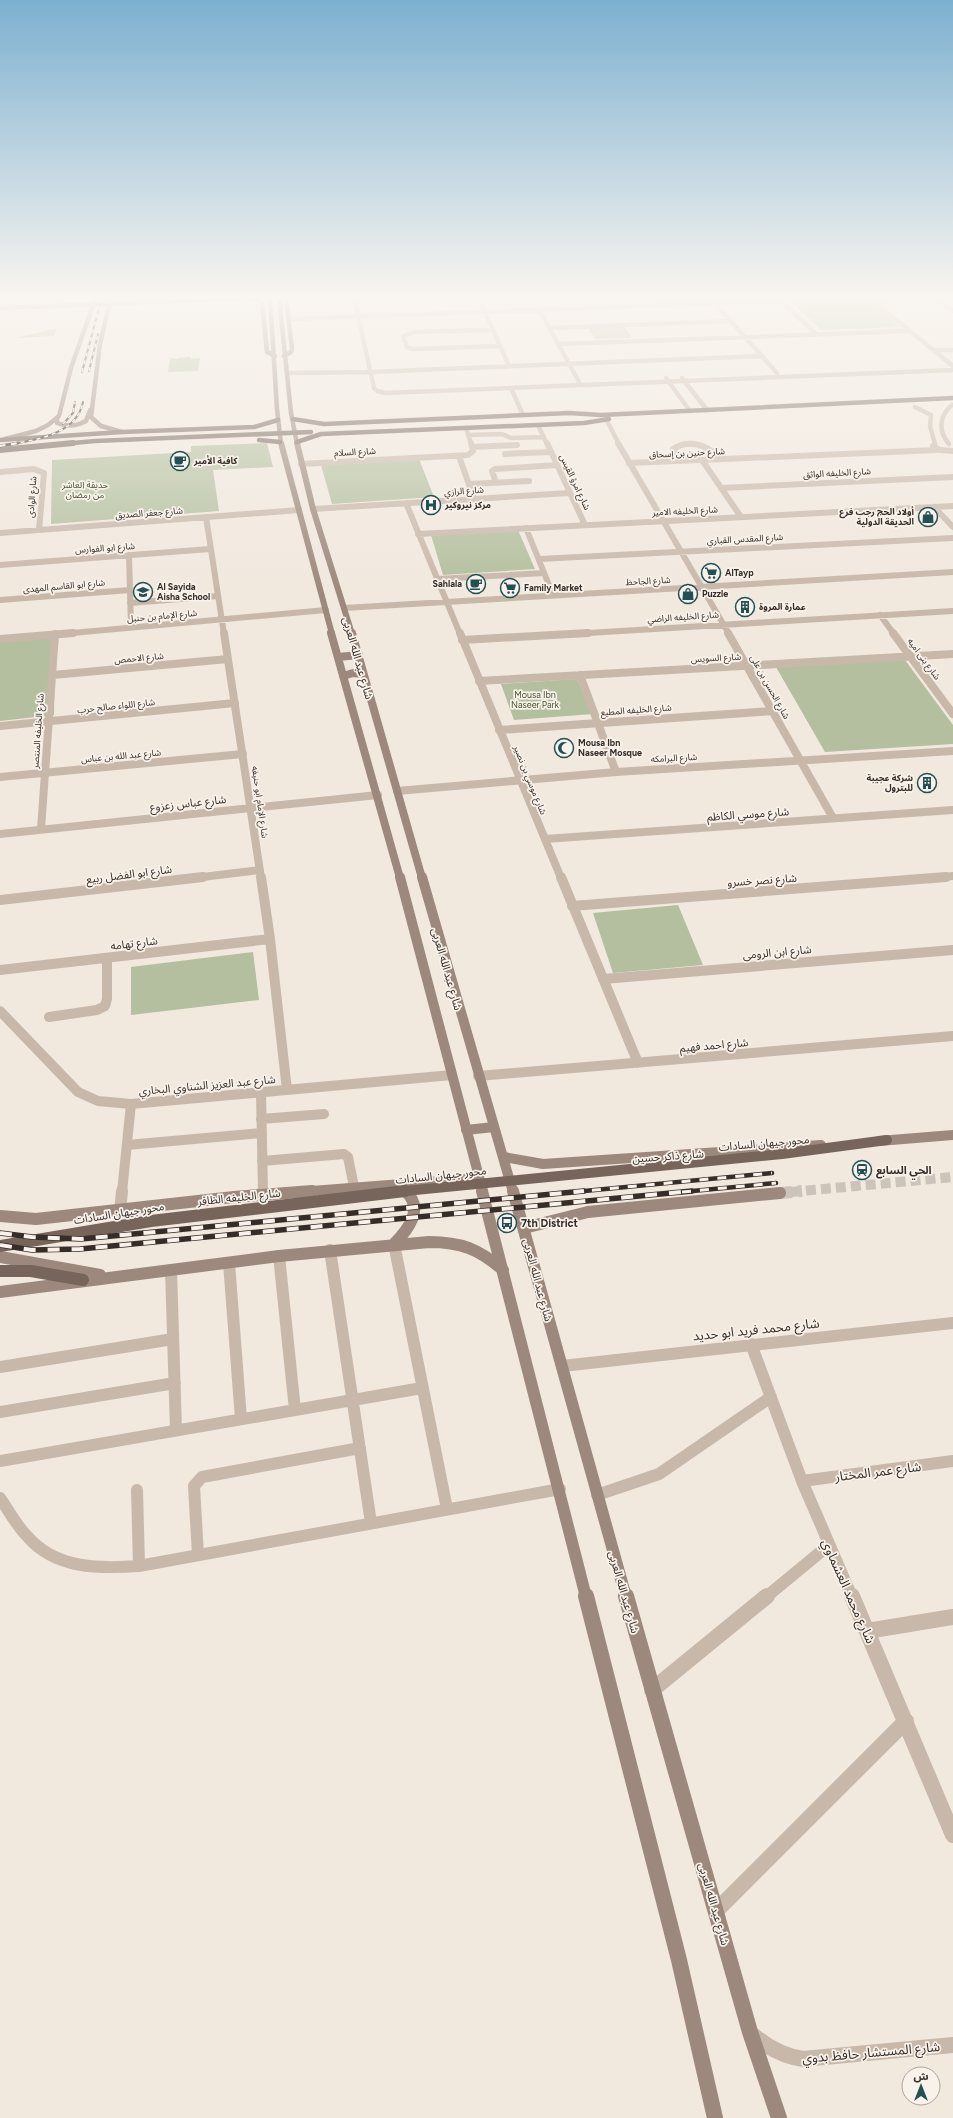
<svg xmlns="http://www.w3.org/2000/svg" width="953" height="2118" font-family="Figtree,'Noto Sans Arabic',sans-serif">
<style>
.green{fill:#b3bf9e}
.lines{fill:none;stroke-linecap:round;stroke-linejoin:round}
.secondary-tunnel-far1{stroke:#ccc3ba;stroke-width:10;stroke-dasharray:10 5;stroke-linecap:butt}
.secondary-tunnel{stroke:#ccc3ba;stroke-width:12;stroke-dasharray:12 6;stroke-linecap:butt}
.street-far5{stroke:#c8b8aa;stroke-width:4.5}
.street-far4{stroke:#c8b8aa;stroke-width:6}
.street-far3{stroke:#c8b8aa;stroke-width:8}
.street-far2{stroke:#c8b8aa;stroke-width:10}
.street-far1{stroke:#c8b8aa;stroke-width:12}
.street{stroke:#c8b8aa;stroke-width:16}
.secondary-far5{stroke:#9c887c;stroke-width:4.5}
.secondary-far4{stroke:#9c887c;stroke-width:6}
.secondary-far3{stroke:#9c887c;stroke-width:8}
.secondary-far2{stroke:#9c887c;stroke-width:10}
.secondary-far1{stroke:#9c887c;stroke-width:12}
.secondary{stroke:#9c887c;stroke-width:16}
.primary-far3{stroke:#77655b;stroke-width:4.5}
.primary-far2{stroke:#77655b;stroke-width:6}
.primary-far1{stroke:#77655b;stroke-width:10}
.primary{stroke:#77655b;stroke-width:12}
.rail-far3-casing{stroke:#362d29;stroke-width:2}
.rail-far2-casing{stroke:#362d29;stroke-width:3}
.rail-far1-casing{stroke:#362d29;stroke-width:4.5}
.rail-casing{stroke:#362d29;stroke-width:5.5}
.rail-far3{stroke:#f8f2ea;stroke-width:1.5;stroke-dasharray:4;stroke-linecap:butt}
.rail-far2{stroke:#f8f2ea;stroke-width:2;stroke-dasharray:5.5;stroke-linecap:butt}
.rail-far1{stroke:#f8f2ea;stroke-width:3;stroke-dasharray:9;stroke-linecap:butt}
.rail{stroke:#f8f2ea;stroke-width:4;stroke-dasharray:12;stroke-linecap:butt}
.labels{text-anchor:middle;stroke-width:3.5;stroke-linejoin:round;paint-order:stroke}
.far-street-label{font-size:9px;fill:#362d29;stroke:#f8f2ea}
.far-poi-label{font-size:9px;font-weight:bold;fill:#362d29;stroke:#f8f2ea;text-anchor:start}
.far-park-label{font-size:9px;fill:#45532f;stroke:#f8f2ea}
.street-label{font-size:11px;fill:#362d29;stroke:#f8f2ea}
.poi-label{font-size:11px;font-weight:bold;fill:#362d29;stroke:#f8f2ea;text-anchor:start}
.near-street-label{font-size:13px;fill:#362d29;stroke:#f8f2ea}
</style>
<rect width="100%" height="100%" fill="#f1e8de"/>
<!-- green -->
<path class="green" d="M786,297H864L900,327L821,330Z
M624,326L632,338L595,339L588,327Z
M57,328L54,336L16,338Z
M190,357L191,359L200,358L198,371L168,372L170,359L168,358L178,359V358Z
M267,443L273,467L213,470L219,511L51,524L52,460L191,452V446Z
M419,459L434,497L332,504L321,465Z
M518,530L535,569L443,575L431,535Z
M55,636L54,715L0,721V641Z
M905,660L953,725V744L825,752L776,667Z
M577,679L593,714L514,720L501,684Z
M678,905L703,965L613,973L593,913Z
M253,952L259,1000L131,1015V967Z"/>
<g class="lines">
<!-- secondary-tunnel-far1 -->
<path class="secondary-tunnel-far1" d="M791,1192L953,1177"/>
<!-- secondary-tunnel -->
<path class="secondary-tunnel" d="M780,1193L802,1191"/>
<!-- street-far5 -->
<path class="street-far5" d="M354,297L374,388L377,391L385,393L953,370
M478,297L509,366
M709,297L777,373
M777,297L816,334
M868,297L953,366
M934,297L953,311
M355,300L436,297
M873,301L953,298
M539,309L579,382
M289,319L781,301
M550,328L731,321
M492,330L414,332L403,336L407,347L414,349L500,346
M559,344L910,331
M934,350H953
M287,373L370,372L762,356
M666,378L690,411
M682,378L707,410
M511,388L523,415
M915,407L931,415L930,426L935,444
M606,419L619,444
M538,425L547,444
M466,428L471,444
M468,435L502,434L511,438L544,437
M683,444H697
M949,444C938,431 939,416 952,405"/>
<!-- street-far4 -->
<path class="street-far4" d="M547,443L585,525
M618,443L729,634
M933,446L940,450L953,451
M472,447L517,445
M505,454L551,452
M459,456L474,499
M677,458L673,449C688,439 705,444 717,456
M702,460L741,517
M629,463L937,450
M301,464L468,455L473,451L471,443
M0,472L34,469L44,473L39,530
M496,483L492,471L495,469L557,465
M469,484L529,481
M721,488L953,477
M406,503L460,634
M934,507L953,527
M313,509L569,493
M206,517L224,634
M526,528L553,595
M0,533L299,510
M418,534L953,506
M129,555L131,627
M539,559L953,538
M0,565L210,549
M437,579L544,573
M0,600L130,590
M130,603L218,596
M344,608L953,572
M880,615L894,634
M61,634L326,610
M571,634L953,611"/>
<!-- street-far3 -->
<path class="street-far3" d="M224,633L261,878
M460,633L561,878
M728,633L833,818
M893,633L953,714
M0,639L73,633
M462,640L588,633
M53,675L228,659
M580,675L616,772
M479,681L953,654
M0,726L235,703
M499,730L773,711
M0,777L243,754
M397,791L616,772L953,751
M41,829L55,634
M0,834L378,795
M545,839L953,810
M194,878L260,870
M933,878L953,876"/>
<!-- street-far2 -->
<path class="street-far2" d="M261,877L270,939L287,1090
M561,877L638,1063
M0,900L203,877
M572,906L946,877
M0,970L270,939
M603,979L953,950
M0,1011L78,1092L98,1101L131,1104L452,1075
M49,1017L97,1010L105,1006L107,999V958
M478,1076L953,1036
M261,1093L263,1192
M261,1119L324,1114
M127,1145L262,1133
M262,1161L344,1154L348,1157L354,1187
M122,1192L131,1104"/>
<!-- street-far1 -->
<path class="street-far1" d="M263,1191V1194
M120,1211L122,1191
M394,1244L447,1509
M330,1250L371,1523
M279,1256L295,1410
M229,1263L241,1419
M171,1270L176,1430
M751,1344L802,1481L852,1597
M562,1366L953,1323
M0,1367L173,1339
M0,1412L175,1383
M0,1461L422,1388
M802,1481L953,1461
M137,1490L139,1566
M597,1495L659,1474L771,1397
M0,1498C9,1511 16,1525 27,1536C55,1569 99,1569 139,1566L560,1489
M198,1555L194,1486L202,1477L360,1448
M766,1597L829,1545"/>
<!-- street -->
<path class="street" d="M852,1596L953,1835
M867,1631L953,1617
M652,1690L767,1596
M716,1911L906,1721
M753,2035C768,2048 783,2056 803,2059L953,2045"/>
<!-- secondary-far5 -->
<path class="secondary-far5" d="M111,297L100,344L91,417L101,426L122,432
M270,297L277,409L281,444
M279,297L291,413L297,444
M253,299L262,301L267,352L275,356
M0,308L276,297
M284,356L291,352L292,349L286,297
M57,419V423C67,427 77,426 86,421L90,410
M5,439L36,431L48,425L59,416L71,368L96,297"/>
<!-- secondary-far4 -->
<path class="secondary-far4" d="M281,443L332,634
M297,443L313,509L352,634"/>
<!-- secondary-far3 -->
<path class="secondary-far3" d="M331,633L400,878
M352,633L422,878
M338,657L359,655
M343,676L353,673L363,674"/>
<!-- secondary-far2 -->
<path class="secondary-far2" d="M400,877L483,1192
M422,877L513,1192
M466,1130L494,1127
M879,1141L953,1135
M504,1157L543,1164L821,1145
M400,1187L406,1192
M299,1192L479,1178"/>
<!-- secondary-far1 -->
<path class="secondary-far1" d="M482,1191L586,1597
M513,1191L626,1597
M0,1216L36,1219L234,1197L312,1191
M524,1228L588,1212L780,1193
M394,1244C408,1230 425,1208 405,1191
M0,1257L100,1275
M0,1292L279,1256L429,1242C461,1242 479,1249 503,1270"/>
<!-- secondary -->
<path class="secondary" d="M586,1596L679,1960L715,2118
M626,1596L750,2032L779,2118"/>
<!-- primary-far3 -->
<path class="primary-far3" d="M293,419L324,424L569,413L601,415L953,398
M0,440L122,432L254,427L278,420
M259,440L280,442
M297,442L321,434L584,423L609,419
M62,444L95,441L311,432"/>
<!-- primary-far2 -->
<path class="primary-far2" d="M0,450L73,443"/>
<!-- primary-far1 -->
<path class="primary-far1" d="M395,1192L782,1154L887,1140"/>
<!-- primary -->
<path class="primary" d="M0,1246L151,1221L405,1191
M0,1271H31L83,1280"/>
<defs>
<path id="rail-far3" d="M89,371L98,334
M82,372L102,297
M63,424L73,413L75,402
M13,444C40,439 77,433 83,402"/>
<path id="rail-far2" d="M0,446L18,443"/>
<path id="rail-far1" d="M574,1192L772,1173
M682,1192L776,1183"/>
<path id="rail" d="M0,1233L32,1237L81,1239L584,1191
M0,1245L32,1250L80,1249L692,1191"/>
</defs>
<!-- rail-far3 casing -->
<use href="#rail-far3" class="rail-far3-casing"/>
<!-- rail-far2 casing -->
<use href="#rail-far2" class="rail-far2-casing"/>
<!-- rail-far1 casing -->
<use href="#rail-far1" class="rail-far1-casing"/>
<!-- rail casing -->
<use href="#rail" class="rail-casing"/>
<!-- rail-far3 -->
<use href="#rail-far3" class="rail-far3"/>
<!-- rail-far2 -->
<use href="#rail-far2" class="rail-far2"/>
<!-- rail-far1 -->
<use href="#rail-far1" class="rail-far1"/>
<!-- rail -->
<use href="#rail" class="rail"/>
</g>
<!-- sky -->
<linearGradient id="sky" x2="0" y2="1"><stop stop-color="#7db0d0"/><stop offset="0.5" stop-color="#f9f5f0"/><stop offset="1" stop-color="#f9f5f0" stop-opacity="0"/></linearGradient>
<rect width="953" height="593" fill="url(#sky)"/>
<!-- icons -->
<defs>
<symbol id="cafe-ring" viewBox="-11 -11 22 22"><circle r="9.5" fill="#f8f2ea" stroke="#225055" stroke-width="1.5"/><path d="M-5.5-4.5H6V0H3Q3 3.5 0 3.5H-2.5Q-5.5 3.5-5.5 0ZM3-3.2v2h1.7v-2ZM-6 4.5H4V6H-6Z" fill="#225055"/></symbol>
<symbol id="hospital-ring" viewBox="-11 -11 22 22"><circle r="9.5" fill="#f8f2ea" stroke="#225055" stroke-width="1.5"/><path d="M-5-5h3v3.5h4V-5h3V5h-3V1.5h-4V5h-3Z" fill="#225055"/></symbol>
<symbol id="shop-ring" viewBox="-11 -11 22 22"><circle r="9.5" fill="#f8f2ea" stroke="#225055" stroke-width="1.5"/><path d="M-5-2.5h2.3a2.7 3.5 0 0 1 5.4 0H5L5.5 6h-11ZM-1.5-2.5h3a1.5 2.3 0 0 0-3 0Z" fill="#225055"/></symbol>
<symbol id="supermarket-ring" viewBox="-11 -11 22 22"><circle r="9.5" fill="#f8f2ea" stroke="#225055" stroke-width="1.5"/><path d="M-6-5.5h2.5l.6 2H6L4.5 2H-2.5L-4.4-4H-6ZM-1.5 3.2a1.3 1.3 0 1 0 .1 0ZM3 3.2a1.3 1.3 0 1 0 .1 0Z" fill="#225055"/></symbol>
<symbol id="school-ring" viewBox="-11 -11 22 22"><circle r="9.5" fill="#f8f2ea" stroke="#225055" stroke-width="1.5"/><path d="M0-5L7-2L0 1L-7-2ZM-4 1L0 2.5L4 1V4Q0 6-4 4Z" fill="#225055"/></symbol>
<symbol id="building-ring" viewBox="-11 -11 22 22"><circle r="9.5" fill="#f8f2ea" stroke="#225055" stroke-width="1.5"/><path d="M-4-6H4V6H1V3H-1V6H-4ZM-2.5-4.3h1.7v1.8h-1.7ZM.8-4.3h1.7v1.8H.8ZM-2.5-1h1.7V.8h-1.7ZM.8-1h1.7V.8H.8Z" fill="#225055"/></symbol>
<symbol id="mosque-ring" viewBox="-11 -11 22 22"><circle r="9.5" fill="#f8f2ea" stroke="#225055" stroke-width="1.5"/><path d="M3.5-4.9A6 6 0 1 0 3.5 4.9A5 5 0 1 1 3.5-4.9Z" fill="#225055"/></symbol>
<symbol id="station-ring" viewBox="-11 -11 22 22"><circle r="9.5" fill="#f8f2ea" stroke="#225055" stroke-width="1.5"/><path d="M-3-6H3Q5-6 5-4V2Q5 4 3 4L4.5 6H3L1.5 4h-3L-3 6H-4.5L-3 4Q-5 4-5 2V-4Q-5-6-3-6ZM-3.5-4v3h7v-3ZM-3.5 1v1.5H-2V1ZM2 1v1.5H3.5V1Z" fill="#225055"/></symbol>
<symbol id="bus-ring" viewBox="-11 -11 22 22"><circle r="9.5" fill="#f8f2ea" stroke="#225055" stroke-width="1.5"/><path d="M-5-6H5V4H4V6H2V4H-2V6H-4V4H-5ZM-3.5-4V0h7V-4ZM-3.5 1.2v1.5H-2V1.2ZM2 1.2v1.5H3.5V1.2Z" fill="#225055"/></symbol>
</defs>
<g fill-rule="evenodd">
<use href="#cafe-ring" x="169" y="450" width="22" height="22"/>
<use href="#hospital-ring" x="420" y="494" width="22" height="22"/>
<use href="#shop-ring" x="917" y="506" width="22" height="22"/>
<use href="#supermarket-ring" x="700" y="562" width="22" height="22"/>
<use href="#cafe-ring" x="465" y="573" width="22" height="22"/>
<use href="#supermarket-ring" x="499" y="577" width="22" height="22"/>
<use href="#school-ring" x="132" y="581" width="22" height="22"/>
<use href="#shop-ring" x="677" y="583" width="22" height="22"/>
<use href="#building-ring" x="734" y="596" width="22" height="22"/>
<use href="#mosque-ring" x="553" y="737" width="22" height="22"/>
<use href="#building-ring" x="916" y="772" width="22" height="22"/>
<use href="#station-ring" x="851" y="1159" width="22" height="22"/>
<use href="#bus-ring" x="496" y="1212" width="22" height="22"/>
</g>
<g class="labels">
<!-- far-street labels -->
<g class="far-street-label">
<text transform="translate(355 452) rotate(-3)" y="3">شارع السلام</text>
<text transform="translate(687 453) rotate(-3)" y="3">شارع حنين بن إسحاق</text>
<text transform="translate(837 473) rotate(-3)" y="3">شارع الخليفه الواثق</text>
<text transform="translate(575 482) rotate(65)" y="3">شارع امرؤ القيس</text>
<text transform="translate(464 491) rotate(-4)" y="3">شارع الرازي</text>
<text transform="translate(32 497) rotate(-86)" y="3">شارع الوادى</text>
<text transform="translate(685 511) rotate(-3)" y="3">شارع الخليفه الامير</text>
<text transform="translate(149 513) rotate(-4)" y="3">شارع جعفر الصديق</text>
<text transform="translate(745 539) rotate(-3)" y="3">شارع المقدس القباري</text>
<text transform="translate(105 548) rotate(-4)" y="3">شارع ابو الفوارس</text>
<text transform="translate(648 581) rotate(-3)" y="3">شارع الجاحظ</text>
<text transform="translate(64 586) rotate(-5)" y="3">شارع ابو القاسم المهدى</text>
<text transform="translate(162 616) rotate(-5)" y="3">شارع الإمام بن حنبل</text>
<text transform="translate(683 617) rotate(-4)" y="3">شارع الخليفه الراضي</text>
<text transform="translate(139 658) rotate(-5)" y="3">شارع الاحمص</text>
<text transform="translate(716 658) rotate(-3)" y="3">شارع السويس</text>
<text transform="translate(924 659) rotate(54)" y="3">شارع بنى اميه</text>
<text transform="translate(770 687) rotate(61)" y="3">شارع الحسن بن على</text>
<text transform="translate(116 706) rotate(-6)" y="3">شارع اللواء صالح حرب</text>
<text transform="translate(636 710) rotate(-4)" y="3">شارع الخليفه المطيع</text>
<text transform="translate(38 731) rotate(-86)" y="3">شارع الخليفه المنتصر</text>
<text transform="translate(121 756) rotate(-5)" y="3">شارع عبد الله بن عباس</text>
<text transform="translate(674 758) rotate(-3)" y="3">شارع البرامكه</text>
<text transform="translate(530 780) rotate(68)" y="3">شارع موسي بن نصير</text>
<text transform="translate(260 802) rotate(82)" y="3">شارع الإمام ابو حنيفه</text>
</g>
<!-- far-poi labels -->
<g class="far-poi-label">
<text x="194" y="464">كافية الأمير</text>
<text x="445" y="508">مركز نيروكير</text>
<text x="914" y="515" text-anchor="end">أولاد الحج رجب فرع<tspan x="914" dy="10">الحديقة الدولية</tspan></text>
<text x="725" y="576">AlTayp</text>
<text x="462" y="587" text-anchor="end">Sahlala</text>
<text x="157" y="590">Al Sayida<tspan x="157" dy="10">Aisha School</tspan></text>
<text x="524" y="591">Family Market</text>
<text x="702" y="597">Puzzle</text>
<text x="759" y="610">عمارة المروة</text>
<text x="578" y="746">Mousa Ibn<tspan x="578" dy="10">Naseer Mosque</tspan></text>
<text x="913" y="781" text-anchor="end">شركة عجيبة<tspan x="913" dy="10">للبترول</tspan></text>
</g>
<!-- far-park labels -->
<g class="far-park-label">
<text x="85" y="488">حديقة العاشر<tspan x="85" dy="10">من رمضان</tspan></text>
<text x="535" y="698">Mousa Ibn<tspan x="535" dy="10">Naseer Park</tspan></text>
</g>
<!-- street labels -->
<g class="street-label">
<text transform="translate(358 658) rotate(74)" y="4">شارع عبد الله العربى</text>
<text transform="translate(188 803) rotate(-6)" y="4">شارع عباس زعزوع</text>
<text transform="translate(748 814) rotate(-4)" y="4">شارع موسي الكاظم</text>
<text transform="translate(129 874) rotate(-7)" y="4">شارع ابو الفضل ربيع</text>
<text transform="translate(762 880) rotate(-4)" y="4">شارع نصر خسرو</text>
<text transform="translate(134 943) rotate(-7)" y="4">شارع تهامه</text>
<text transform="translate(777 952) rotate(-5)" y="4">شارع ابن الرومى</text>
<text transform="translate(447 969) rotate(74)" y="4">شارع عبد الله العربى</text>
<text transform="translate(714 1045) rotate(-5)" y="4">شارع احمد فهيم</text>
<text transform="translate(207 1085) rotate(-5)" y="4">شارع عبد العزيز الشناوي البخاري</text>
<text transform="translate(764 1143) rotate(-5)" y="4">محور جيهان السادات</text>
<text transform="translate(668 1156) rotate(-4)" y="4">شارع ذاكر حسين</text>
<text transform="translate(441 1175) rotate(-6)" y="4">محور جيهان السادات</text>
<text transform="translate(239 1197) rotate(-6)" y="4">شارع الخليفه الظافر</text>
<text transform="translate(119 1213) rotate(-9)" y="4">محور جيهان السادات</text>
<text transform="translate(538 1280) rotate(75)" y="4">شارع عبد الله العربى</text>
<text transform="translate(624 1592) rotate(74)" y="4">شارع عبد الله العربى</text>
<text transform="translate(714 1904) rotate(74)" y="4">شارع عبد الله العربى</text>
</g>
<!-- poi labels -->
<g class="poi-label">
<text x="876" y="1174">الحي السابع</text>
<text x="521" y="1227">7th District</text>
</g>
<!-- near-street labels -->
<g class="near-street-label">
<text transform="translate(756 1329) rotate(-6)" y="5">شارع محمد فريد ابو حديد</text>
<text transform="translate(878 1471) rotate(-7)" y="5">شارع عمر المختار</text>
<text transform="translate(849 1591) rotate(66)" y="5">شارع محمد العشماوي</text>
<text transform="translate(871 2052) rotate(-5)" y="5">شارع المستشار حافظ بدوي</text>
</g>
</g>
<!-- north arrow -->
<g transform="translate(921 2086)"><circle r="19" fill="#f8f2ea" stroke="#aaa39d"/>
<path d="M0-3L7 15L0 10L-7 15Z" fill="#225055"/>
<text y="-6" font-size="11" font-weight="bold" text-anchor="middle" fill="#362d29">ش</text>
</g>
</svg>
